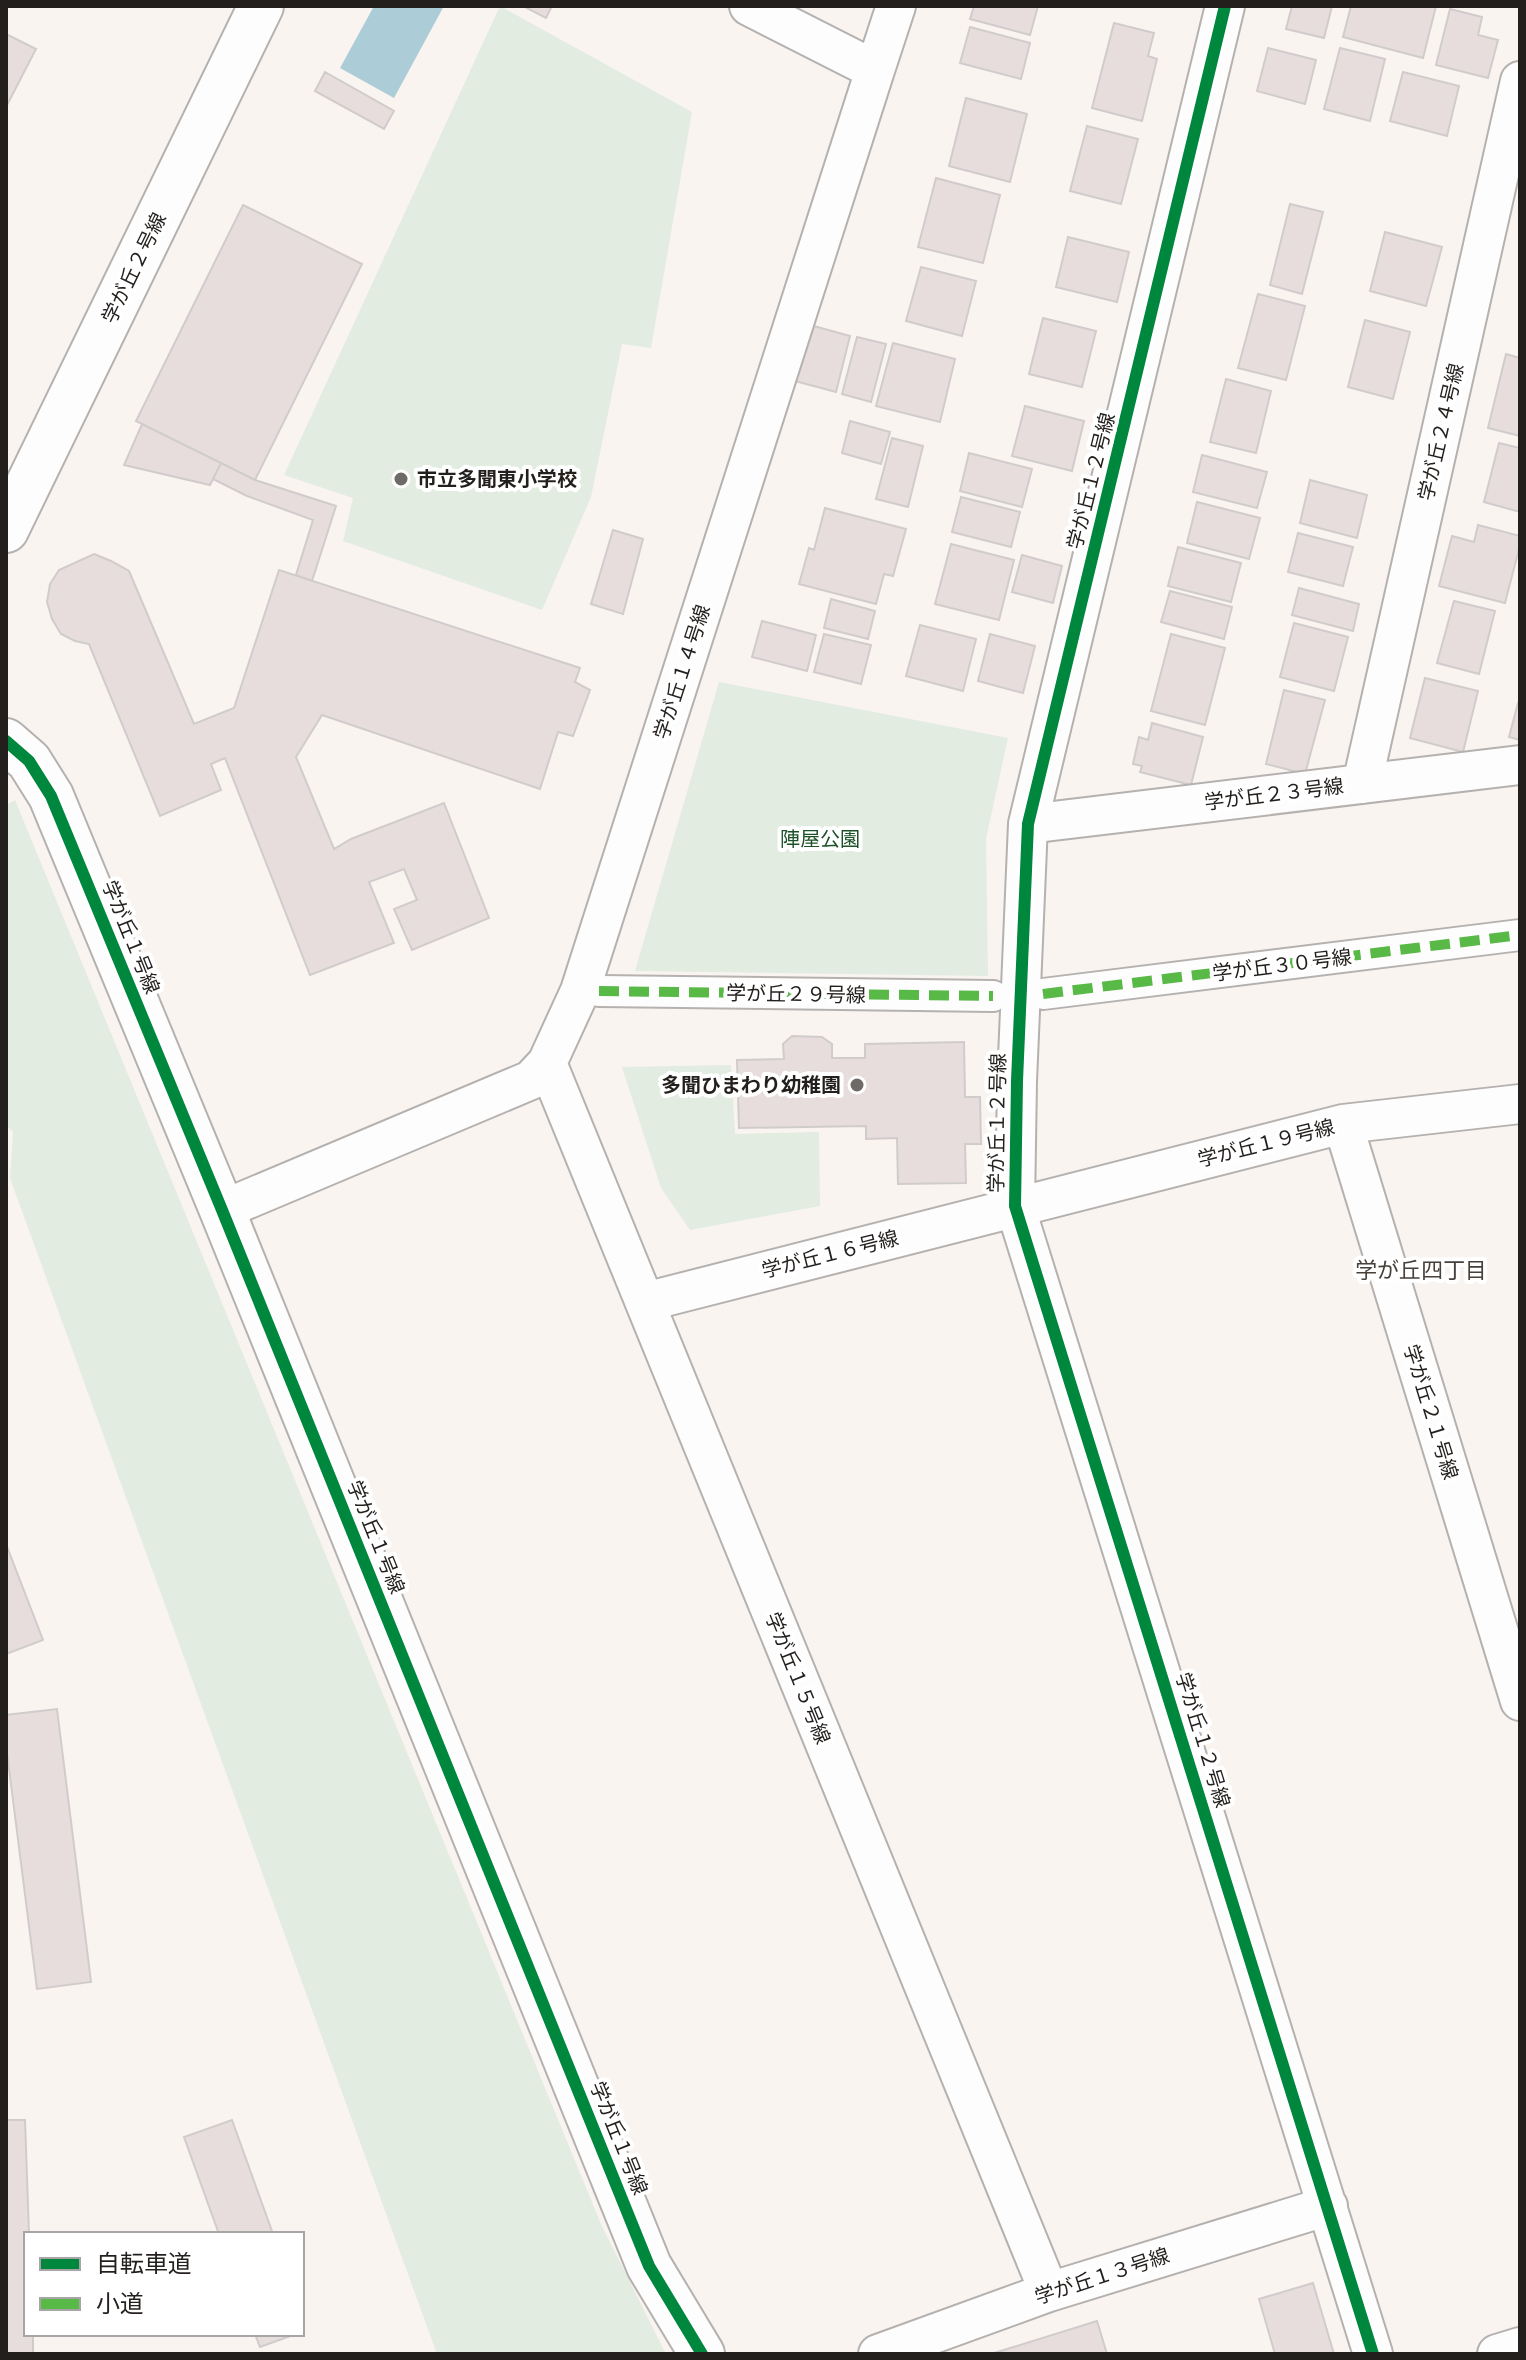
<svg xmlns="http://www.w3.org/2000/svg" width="1526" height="2360" font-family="'Titillium Web','Noto Sans JP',sans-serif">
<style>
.green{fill:#e2ece0}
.water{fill:#accdd8}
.building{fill:#e7dddd;stroke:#d1cccc;stroke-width:2}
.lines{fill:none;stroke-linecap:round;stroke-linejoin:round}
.pedestrian-casing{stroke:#b5b1af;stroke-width:34}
.minor-casing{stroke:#b5b1af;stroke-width:42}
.tertiary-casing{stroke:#b5b1af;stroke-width:48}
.pedestrian{stroke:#fefdfd;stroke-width:30}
.minor{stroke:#fefdfd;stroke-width:38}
.tertiary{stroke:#fefdfd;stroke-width:44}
.quiet{stroke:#58b947;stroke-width:10;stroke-dasharray:20 10;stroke-linecap:butt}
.cycleway-casing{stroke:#fff;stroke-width:17}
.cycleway{stroke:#00873e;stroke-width:12}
.poi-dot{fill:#6e6a67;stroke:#fff;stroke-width:3}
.labels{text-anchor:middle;stroke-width:8;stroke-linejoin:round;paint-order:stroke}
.street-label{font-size:20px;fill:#231f1d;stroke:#fff}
.poi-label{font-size:20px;font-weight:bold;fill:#231f1d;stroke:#fff;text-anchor:start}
.park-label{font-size:20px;fill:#1d5229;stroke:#fff}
.neighbourhood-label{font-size:22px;fill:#48403b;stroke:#fff}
</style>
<rect width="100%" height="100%" fill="#f9f4f0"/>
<!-- green -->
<path class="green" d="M500,6L692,112L651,348L622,344L591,497L542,610L343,541L353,498L284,475Z
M719,682L1008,738L986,839L988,976L635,971Z
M15,800L601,2224L666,2354H437L10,1178L13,1132L6,1125V805Z
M731,1065L735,1134L819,1132L820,1206L690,1230L661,1188L622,1067Z"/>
<!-- water -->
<path class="water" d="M374,6H444L394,98L340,68Z"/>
<!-- building -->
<path class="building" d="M523,6H552L546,18Z
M974,6H1038L1030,35L970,19Z
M1292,6H1332L1324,38L1286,29Z
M1351,6H1436L1423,58L1343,37Z
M1450,9L1482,17L1478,35L1498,40L1488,78L1436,65Z
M1114,23L1154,33L1148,56L1157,59L1142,121L1092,108Z
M970,27L1030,43L1021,79L960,63Z
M6,34L36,49L6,107Z
M1268,48L1316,60L1305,104L1257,91Z
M1340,48L1385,59L1370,121L1324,109Z
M325,72L394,111L384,129L315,91Z
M1403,72L1459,86L1447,136L1390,121Z
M966,98L1027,114L1010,182L949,166Z
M1087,126L1138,139L1121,204L1070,191Z
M936,178L1000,195L983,263L918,247Z
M1290,204L1323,212L1302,294L1270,285Z
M243,205L362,264L255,480L136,421Z
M1385,232L1442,247L1426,306L1370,291Z
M1068,237L1129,252L1117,302L1056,287Z
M921,267L976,281L962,336L906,321Z
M1258,294L1305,306L1286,380L1238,368Z
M1043,318L1096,331L1082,387L1029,374Z
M1365,320L1410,332L1393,399L1348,387Z
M810,325L850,336L836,392L795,381Z
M857,337L886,344L871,402L842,394Z
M893,343L955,359L940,422L876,406Z
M1506,354L1520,358V436L1488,428Z
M1226,379L1271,391L1256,453L1210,442Z
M1025,406L1084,421L1072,471L1012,456Z
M850,421L890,432L881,464L842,453Z
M142,424L221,463L210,485L124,465Z
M892,438L923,446L908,507L876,499Z
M1499,443L1520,448V512L1484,502Z
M969,453L1032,469L1022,507L960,491Z
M1202,455L1267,472L1257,508L1193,492Z
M221,463L255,480L336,506L312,581L296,575L313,520L247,496L213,479Z
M1310,480L1367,495L1357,538L1300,523Z
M961,497L1020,512L1011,547L952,532Z
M1197,502L1260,518L1249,559L1187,543Z
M825,508L906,529L893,576L884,574L876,604L799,584L809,548L814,550Z
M1478,525L1520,536V545L1505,603L1439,586L1452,536L1474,542Z
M613,530L643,539L623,614L591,604Z
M1298,533L1353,547L1343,586L1288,572Z
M951,544L1014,560L999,620L935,604Z
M1178,547L1241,563L1231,602L1168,586Z
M94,554L111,561L129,571L194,724L234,708L279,570L580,668L575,682L590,690L573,736L558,732L540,789L322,715L296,757L334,849L351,839L444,803L489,918L412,950L394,909L417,900L404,869L369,882L394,943L310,975L225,758L211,764L221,790L160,816L89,644L75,641L61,634L52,619L47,602L50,584L59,570Z
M1022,555L1062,566L1053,603L1012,592Z
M1299,588L1359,604L1353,631L1292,615Z
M1170,591L1232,607L1224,639L1161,622Z
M831,599L875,611L868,639L824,628Z
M1454,601L1495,611L1479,674L1437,663Z
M762,621L816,635L807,671L752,657Z
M1294,623L1348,637L1334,691L1280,677Z
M920,625L976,639L963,691L906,676Z
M824,634L871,645L861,684L814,672Z
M990,634L1035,646L1023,693L978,681Z
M1171,634L1225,648L1205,725L1151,711Z
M1425,678L1478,691L1463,752L1410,738Z
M1284,690L1325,700L1305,774L1266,764Z
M1518,703L1520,704V740L1509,737Z
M1152,723L1203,737L1191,785L1140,772L1142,766L1133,764L1139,737L1148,740Z
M792,1036L822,1037L832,1044V1058H865V1044L964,1042L965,1097H980L981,1144H965L966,1183L898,1184L897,1138L866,1139V1126L739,1128L737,1060L784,1059L783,1044Z
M6,1544L43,1640L6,1654Z
M57,1709L91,1982L37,1989L6,1745V1715Z
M6,2120H25L29,2234H26V2334H33V2354H6Z
M232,2120L273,2234H219L184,2137Z
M1313,2283L1334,2354H1275L1259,2299Z
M1097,2321L1107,2354H991Z
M255,2334H296L260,2347Z"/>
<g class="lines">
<defs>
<path id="pedestrian" d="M599,991L993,996
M1043,994L1520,935"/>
<path id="minor" d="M1225,6L1028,824L1017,1081L1015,1206L1373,2354
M875,70L896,6
M1362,784L1520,81
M1028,824L1520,765
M547,1063L1049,2292
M1343,1124L1520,1701
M222,1210L531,1080L547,1063L580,991L875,70L749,6
M645,1302L1343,1124L1520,1104
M878,2354L1049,2292L1328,2206
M1497,2354L1520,2347"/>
<path id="tertiary" d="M6,530L261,6
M6,741L29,761L51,796L222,1210L649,2266L702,2354"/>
</defs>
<!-- pedestrian casing -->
<use href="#pedestrian" class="pedestrian-casing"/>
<!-- minor casing -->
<use href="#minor" class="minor-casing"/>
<!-- tertiary casing -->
<use href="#tertiary" class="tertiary-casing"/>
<!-- pedestrian -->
<use href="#pedestrian" class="pedestrian"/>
<!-- minor -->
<use href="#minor" class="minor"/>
<!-- tertiary -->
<use href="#tertiary" class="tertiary"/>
<!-- quiet -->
<path class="quiet" d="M599,991L993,996
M1043,994L1520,935"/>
<defs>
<path id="cycleway" d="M1225,6L1028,824L1017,1081L1015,1206L1373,2354
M6,741L29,761L51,796L222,1210L649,2266L702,2354"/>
</defs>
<!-- cycleway casing -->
<use href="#cycleway" class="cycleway-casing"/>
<!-- cycleway -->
<use href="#cycleway" class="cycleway"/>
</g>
<!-- markers -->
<g class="poi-dot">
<circle cx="401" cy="479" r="8"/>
<circle cx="857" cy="1085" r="8"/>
</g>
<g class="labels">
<!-- street labels -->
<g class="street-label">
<text transform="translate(134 268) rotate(-64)" y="7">学が丘２号線</text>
<text transform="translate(1441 432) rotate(-77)" y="7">学が丘２４号線</text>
<text transform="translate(1091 481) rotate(-76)" y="7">学が丘１２号線</text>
<text transform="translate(682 672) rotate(-72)" y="7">学が丘１４号線</text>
<text transform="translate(1274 794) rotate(-7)" y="7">学が丘２３号線</text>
<text transform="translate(131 937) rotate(68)" y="7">学が丘１号線</text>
<text transform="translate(1282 965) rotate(-7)" y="7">学が丘３０号線</text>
<text transform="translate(796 994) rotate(1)" y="7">学が丘２９号線</text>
<text transform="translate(997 1123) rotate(-89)" y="7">学が丘１２号線</text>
<text transform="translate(1266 1143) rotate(-14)" y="7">学が丘１９号線</text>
<text transform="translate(830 1254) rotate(-14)" y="7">学が丘１６号線</text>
<text transform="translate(1431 1412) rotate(73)" y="7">学が丘２１号線</text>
<text transform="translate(376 1537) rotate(68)" y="7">学が丘１号線</text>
<text transform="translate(798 1678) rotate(68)" y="7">学が丘１５号線</text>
<text transform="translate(1203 1740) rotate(73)" y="7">学が丘１２号線</text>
<text transform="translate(619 2138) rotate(68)" y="7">学が丘１号線</text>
<text transform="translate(1102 2276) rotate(-18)" y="7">学が丘１３号線</text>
</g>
<!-- poi labels -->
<g class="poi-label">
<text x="417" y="486">市立多聞東小学校</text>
<text x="841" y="1092" text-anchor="end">多聞ひまわり幼稚園</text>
</g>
<!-- park labels -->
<g class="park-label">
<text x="820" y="846">陣屋公園</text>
</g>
<!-- neighbourhood labels -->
<g class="neighbourhood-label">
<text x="1421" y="1278">学が丘四丁目</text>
</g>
</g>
<!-- border -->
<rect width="1526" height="2360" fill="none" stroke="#231f1d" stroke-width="16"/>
<!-- legend -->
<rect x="24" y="2232" width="280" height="104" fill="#ffffff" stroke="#a7a5a5" stroke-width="2"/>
<rect x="40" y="2258" width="40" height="12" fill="#00873e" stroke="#a7a5a5" stroke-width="2"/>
<text x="96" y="2272" font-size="24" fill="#231f1d">自転車道</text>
<rect x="40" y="2298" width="40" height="12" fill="#58b947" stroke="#a7a5a5" stroke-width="2"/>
<text x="96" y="2312" font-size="24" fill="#231f1d">小道</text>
</svg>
